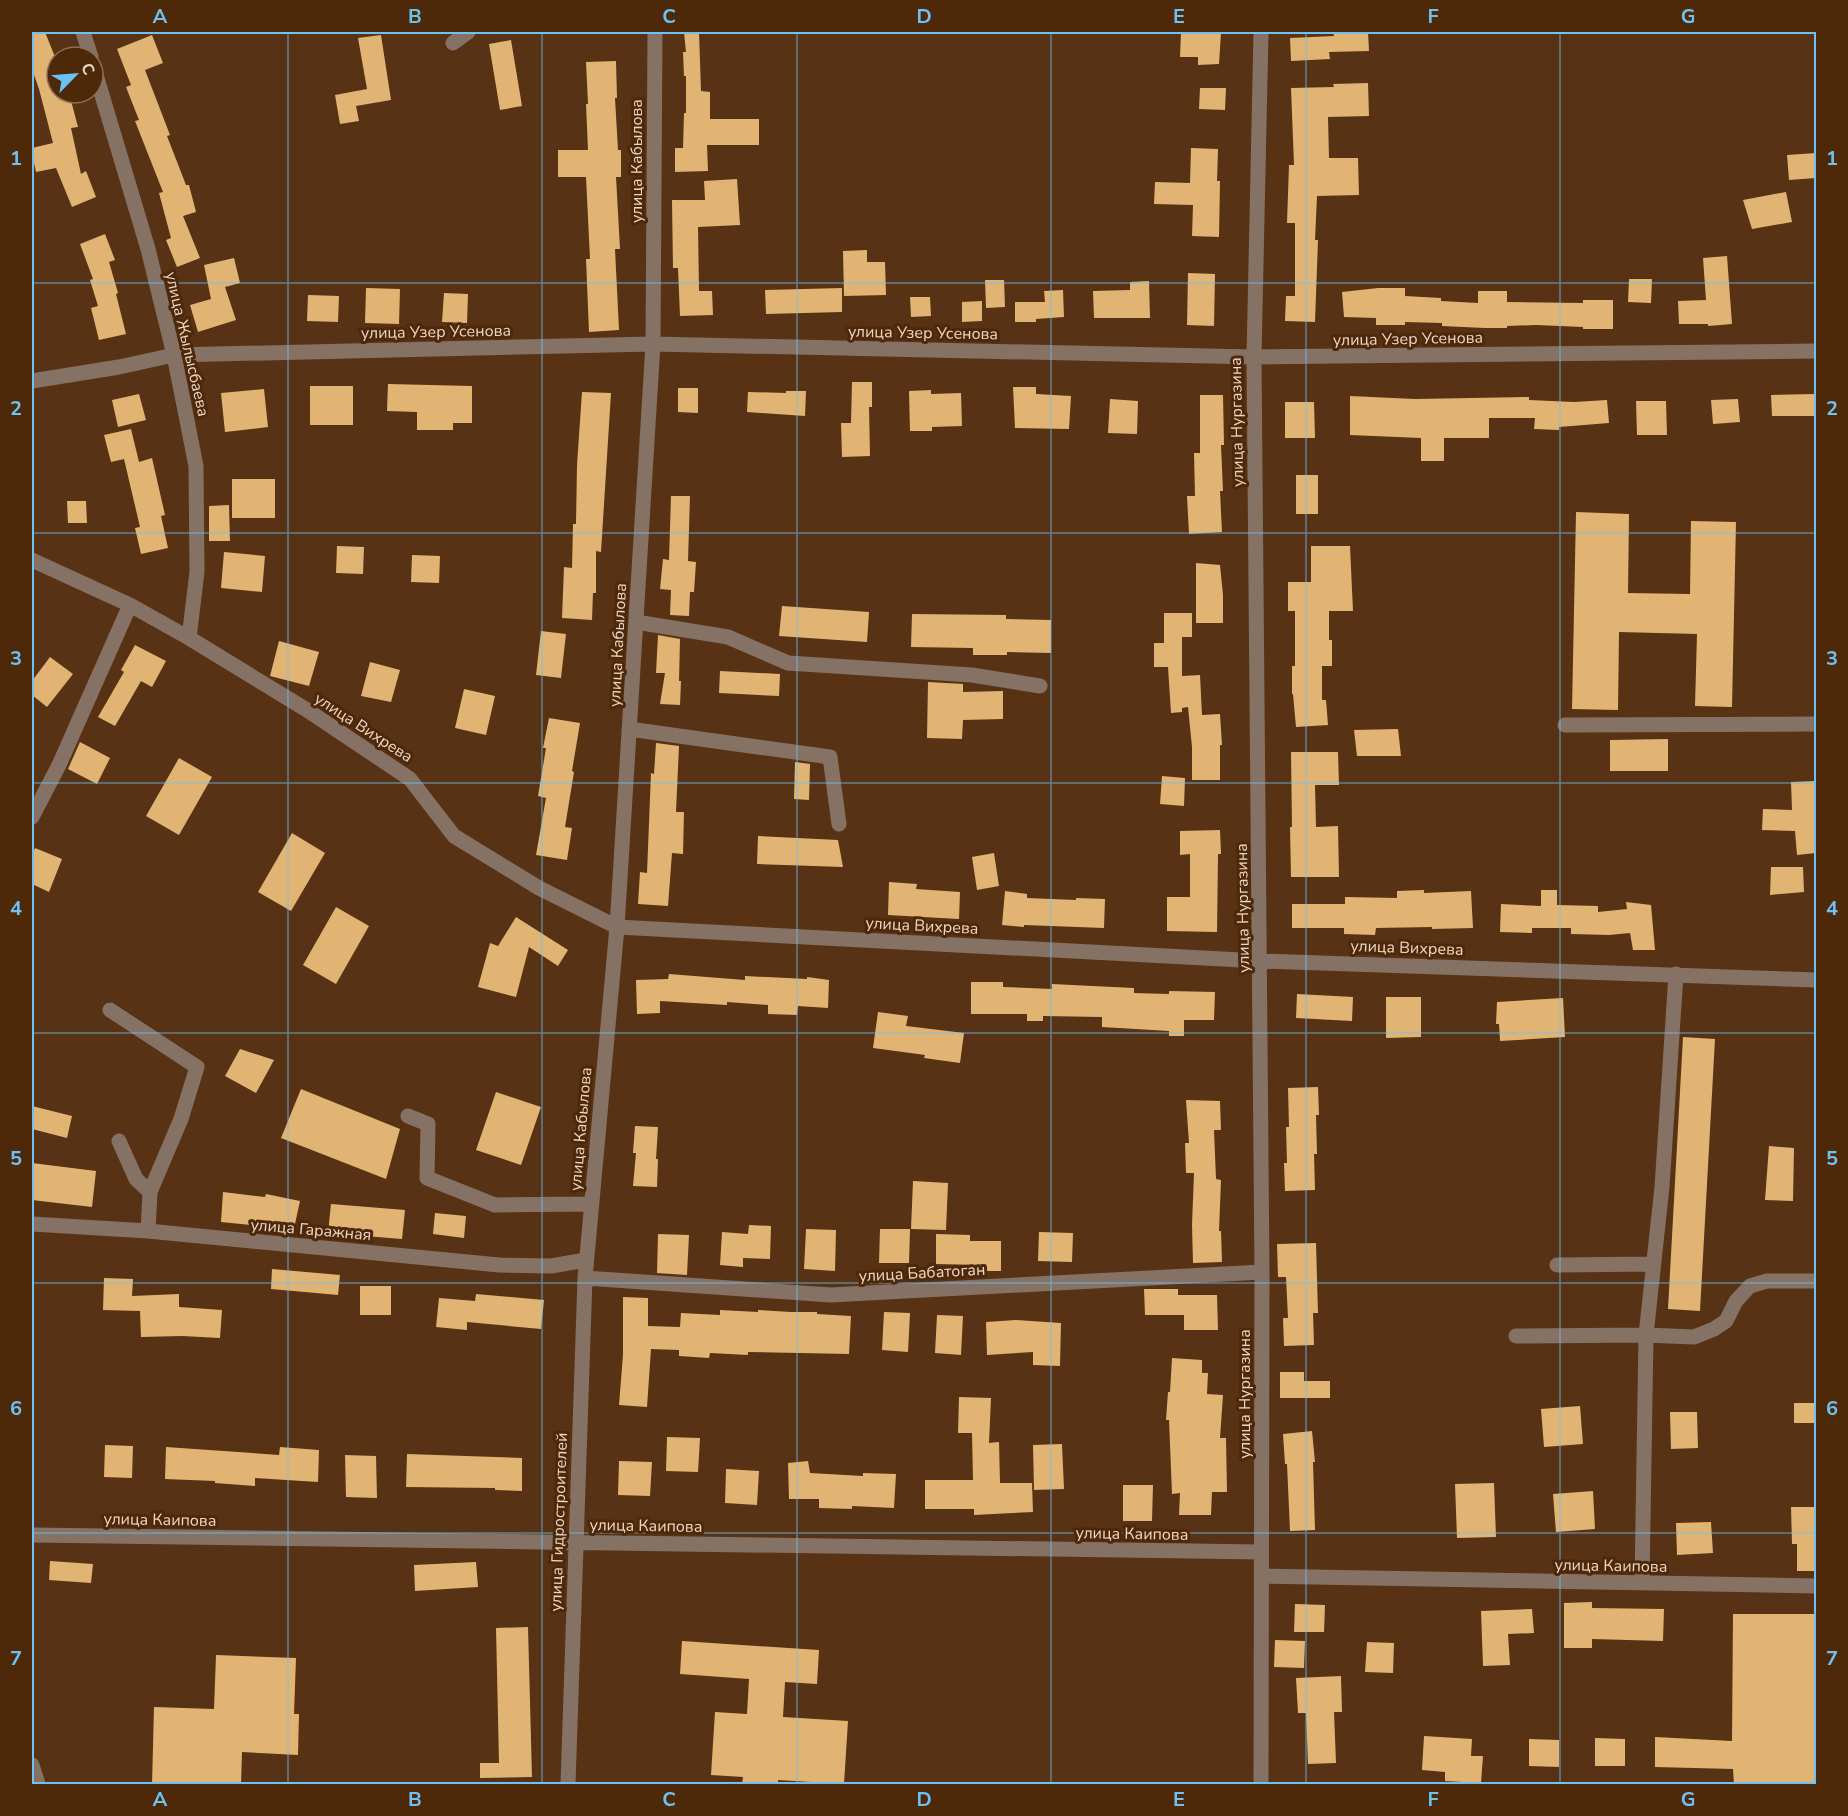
<svg xmlns="http://www.w3.org/2000/svg" width="1848" height="1816" font-family="'Nunito Sans',sans-serif">
<style>
.building{fill:#e1b473}
.lines{fill:none;stroke-linecap:round;stroke-linejoin:round}
.minor{stroke:#857265;stroke-width:15}
.grid{fill:none;stroke:#6dc2f3;stroke-width:1.5;stroke-opacity:0.55}
.labels{text-anchor:middle;stroke-width:6;stroke-linejoin:round;paint-order:stroke}
.street-label{font-size:16px;fill:#eed6c6;stroke:#4d2809}
.neatline{fill:none;stroke:#6dc2f3;stroke-width:2}
.grid-label{font-size:20px;text-anchor:middle;font-weight:bold;fill:#6dc2f3}
</style>
<rect width="100%" height="100%" fill="#583215"/>
<!-- building -->
<path class="building" d="M32,32H45L57,62V93H69L78,127L71,128L81,174L86,171L96,197L72,207L56,168L36,172L32,154V148L53,143L39,89L32,69Z
M684,32H699L701,91L710,92V119H759V145H707L708,171L675,172V148H683L684,113H686V76H684L683,52H686Z
M1181,32L1221,33L1219,64L1198,65V57H1180Z
M1333,32H1368L1369,51L1329,52L1330,59L1291,61L1290,38L1334,36Z
M152,35L163,63L145,70L170,135L167,136L186,185H189L196,212L183,216L200,258L177,267L166,240L171,238L159,193L163,192L135,121L139,120L126,87L131,85L117,49Z
M381,35L391,100L356,106L359,121L340,124L335,95L367,89L358,38Z
M511,40L522,106L500,110L489,44Z
M616,61L617,98H615L618,150H621V177H616L620,249H615L619,330L589,332L586,259H590L586,177H558V150H588L586,104H588L586,62Z
M1368,83L1369,116L1328,117L1329,158H1358L1359,195L1317,196L1315,240H1318L1315,322L1285,321L1286,296H1295V223H1287L1289,165H1294L1291,88L1334,87L1333,84Z
M1200,88H1226L1225,110L1199,109Z
M1191,148L1218,149L1217,181H1220L1219,237L1192,236L1193,205L1154,204L1155,182L1190,183Z
M1816,153V178L1789,180L1787,155Z
M737,179L740,225L698,227L699,291H712L713,315L680,316L678,268H673L672,200H705L704,181Z
M1786,192L1792,222L1752,229L1743,200Z
M105,234L115,260L109,262L118,293L116,294L126,334L99,340L91,308L98,306L90,280L93,279L80,244Z
M867,250V262H885L886,295L844,296L843,251Z
M1727,256L1732,324L1708,326V324H1679L1678,301L1706,300L1703,258Z
M234,258L240,283L225,287L236,320L198,332L190,305L211,299L204,265Z
M1188,273L1215,274L1214,326L1187,325Z
M1629,279H1652L1651,303L1628,302Z
M985,280H1004L1005,307L986,308Z
M1149,281L1150,318H1094L1093,291L1130,290V282Z
M366,288L400,289L399,324L365,323Z
M842,288V312L766,314L765,290Z
M1378,288H1405V296L1441,298V301L1478,303V291H1507V302L1583,303V300H1613V329H1583V327L1536,325L1507,326V328H1485L1442,326V323L1405,322V325H1376V318L1344,317L1342,292Z
M1063,290L1064,317L1036,319V322H1015V302H1045L1044,291Z
M444,293L468,294L467,323L442,322Z
M308,295L339,296L338,322L307,321Z
M910,297H930L931,316L911,317Z
M982,301V321L962,322V302Z
M852,382H872V407H869L870,456L842,457L841,423H851Z
M388,384L472,386V423H453V430H417V412L387,411Z
M310,386H353V425H310Z
M1013,387H1036V394L1071,396L1069,429L1015,428Z
M678,388H698V413L678,412Z
M264,389L268,427L225,432L221,393Z
M931,390V394L961,393L962,426L932,427V431H910L909,391Z
M786,391H806L805,416L747,412L748,392L786,393Z
M582,392L611,393L601,552L596,551V593H593L592,620L562,618L564,567L572,568L573,524H576L577,465Z
M139,394L146,420L118,427L112,400Z
M1816,394V416H1772L1771,395Z
M1200,395H1223L1224,445H1221L1223,491H1220L1222,532L1189,534L1187,496H1195L1194,453H1200Z
M1350,396L1415,399L1529,397V400L1574,402L1607,400L1609,423L1559,427V430L1534,429L1535,418H1489V438H1444V461H1421V438L1350,435Z
M1110,399L1138,401L1137,434L1108,433Z
M1738,399L1740,422L1713,424L1711,400Z
M1636,401H1666L1667,435H1637Z
M1285,402H1314L1315,438H1285Z
M131,429L139,462L152,458L165,515L161,516L168,548L141,554L135,528L140,527L124,459L111,462L104,435Z
M1296,475H1318V514H1296Z
M232,479H275V518H232Z
M671,496H690L688,561L696,562L694,592H690L689,616L670,615L671,590L660,589L663,559L669,560Z
M67,501H86L87,523H68Z
M229,505L230,541H209V506Z
M1576,512L1629,514L1628,593L1690,594L1691,521L1736,522L1732,707L1695,706L1697,634L1619,632L1618,710L1572,709Z
M337,546L364,547L363,574L336,573Z
M1311,546H1350L1353,611H1329V640H1332V666H1322V700H1326L1328,725L1296,727L1293,694H1292V666H1295V611H1288V582H1311Z
M224,552L265,556L262,592L221,588Z
M412,555L440,556L439,583L411,582Z
M1196,563L1220,565L1223,595V623H1196Z
M782,606L869,612L867,642L779,636Z
M1164,613H1192V637H1182V676L1200,675L1202,715L1220,714L1222,745H1220V780H1192V747L1188,707L1182,708V712L1171,713L1168,667H1154V643H1164Z
M912,614L1006,615V619L1051,620V653L1007,652V655H973V648L911,647Z
M541,631L566,634L561,678L536,675Z
M658,635L680,639L679,681H681L680,705L660,704L665,673H656Z
M279,641L319,652L309,686L270,676Z
M135,645L166,661L152,687L141,681L115,726L98,717L124,672L121,670Z
M50,657L73,674L47,707L32,695V681Z
M370,662L400,670L391,702L361,696Z
M720,671L780,674L779,696L719,693Z
M928,682L963,684V692L1003,691V719L963,720L962,739L927,738Z
M464,689L495,696L486,735L455,728Z
M549,718L580,723L572,771L574,772L565,827L572,828L567,860L536,855L546,798L538,796L546,748H543Z
M1398,729L1401,756H1357L1354,730Z
M1668,739V771H1610V740Z
M80,742L110,758L97,784L68,769Z
M656,743L679,746L676,812H684L683,854L672,853L668,906L638,904L640,872L647,873L651,773L654,774Z
M1291,752H1338L1339,785H1315L1316,827L1338,826L1339,877H1291L1290,827H1292Z
M179,758L212,777L179,835L146,816Z
M795,762L810,764L809,800L794,799Z
M1162,776L1185,778L1184,806L1160,804Z
M1816,781V853L1797,855L1795,831L1762,830L1763,809L1792,810L1791,782Z
M1220,830L1221,854H1218L1217,932L1167,931V897H1190V854L1180,855V831Z
M292,833L325,853L291,911L258,892Z
M758,836L838,840L843,867L757,864Z
M35,848L62,859L49,892L32,884V856Z
M994,853L999,886L977,890L972,857Z
M1771,867H1803L1804,892L1770,895Z
M889,882L917,884L916,889L960,892L959,919L888,915Z
M1424,890V893L1471,891L1473,928L1432,929V927L1376,928L1375,935L1344,934V928H1292V904H1345V897L1397,898V891Z
M1541,890H1557V905L1598,906V912L1627,909L1626,902L1651,905L1655,950H1633L1630,933L1609,935L1571,934V928H1532V933L1500,932L1501,904L1541,906Z
M1005,891L1027,894V898L1076,900V898L1105,899L1104,928L1024,925V927L1002,925Z
M336,907L369,926L336,984L303,965Z
M516,917L568,950L558,966L529,947L516,997L478,987L490,943L498,946Z
M669,974L745,980V976L807,979V977L829,980L828,1008L798,1006L797,1015L768,1014V1005L727,1002V1005L660,1001V1013L637,1014L636,980L668,979Z
M971,982H1003V987L1052,989V984L1134,988V993L1169,994V991L1215,992L1214,1020H1184V1036H1169V1031L1102,1027V1017L1043,1016V1021H1027V1014H971Z
M1297,994L1353,997L1352,1021L1296,1018Z
M1386,997H1421V1037L1386,1038Z
M1563,998L1565,1037L1500,1041L1499,1024H1496L1497,1002Z
M878,1012L908,1016L906,1026L964,1033L960,1063L924,1058L925,1055L873,1048Z
M1683,1037L1715,1039L1700,1311L1668,1309Z
M240,1049L274,1060L256,1093L225,1076Z
M1318,1087L1319,1115H1316L1317,1154H1314L1315,1190L1285,1191L1284,1163H1287L1286,1127H1289L1288,1088Z
M301,1089L400,1129L386,1179L281,1138Z
M496,1092L541,1107L521,1165L476,1150Z
M1186,1100L1220,1101L1221,1130H1214L1216,1179L1221,1180L1219,1231H1221L1222,1262L1193,1263L1192,1225L1194,1173H1186L1185,1143H1189Z
M32,1106L72,1116L67,1138L32,1129Z
M635,1126L658,1127L656,1159H658L657,1187L633,1186L636,1153H633Z
M1769,1146L1794,1148L1793,1201L1765,1200Z
M32,1163L96,1171L92,1207L32,1200Z
M913,1181L948,1183L946,1230L911,1229Z
M223,1192L265,1197L266,1194L300,1201L293,1233L251,1225L221,1222Z
M331,1204L405,1210L402,1239L328,1233Z
M435,1213L466,1216L464,1238L433,1234Z
M749,1225L771,1226L770,1259L743,1258V1267L720,1265L722,1232L748,1234Z
M806,1229L836,1230L835,1271L804,1269Z
M880,1229H910L909,1263H879Z
M1039,1232L1073,1233L1072,1262L1038,1261Z
M658,1234L689,1235L687,1275L657,1273Z
M936,1234L970,1235V1241H1001V1271H983L982,1265L936,1264Z
M1316,1243L1318,1313H1313L1314,1345L1284,1346L1283,1318H1288L1286,1277H1278L1277,1244Z
M272,1269L340,1275L338,1295L271,1289Z
M104,1278L133,1279L132,1296L179,1294V1307L222,1310L220,1338L182,1336L141,1337L140,1311L103,1310Z
M360,1286H391V1315H360Z
M1144,1289H1178V1295H1217L1218,1330H1184V1315H1145Z
M476,1294L544,1300L541,1329L467,1322V1330L436,1327L439,1298L475,1301Z
M623,1297L648,1298V1326L680,1327L681,1313L720,1315V1310L758,1312V1310L791,1312H817V1314L851,1316L849,1354L748,1352V1355L710,1353L709,1358L679,1356V1350L651,1349L647,1407L619,1405L623,1355Z
M884,1312L910,1313L908,1352L882,1350Z
M937,1315L963,1316L961,1355L935,1353Z
M1016,1320L1061,1323L1060,1366L1033,1365V1352L987,1355L986,1322Z
M1172,1358L1202,1360V1373H1208L1207,1394L1223,1395L1220,1438H1226L1227,1492H1212L1211,1515H1179L1180,1493L1172,1494L1169,1420H1166L1168,1392H1170Z
M1280,1372H1304V1381H1330V1398H1280Z
M959,1397L991,1398L989,1443L999,1442L1000,1483H1032L1033,1512L974,1515V1509H925V1480H973L972,1433H958Z
M1794,1403H1816V1423H1794Z
M1580,1406L1583,1444L1544,1447L1541,1409Z
M1670,1412H1697L1698,1448L1671,1449Z
M1312,1431L1315,1462H1313L1315,1530L1290,1531L1287,1464H1285L1283,1434Z
M667,1437L700,1438L698,1472L666,1471Z
M1062,1444L1064,1489L1034,1490L1033,1445Z
M105,1445L133,1446L132,1478L104,1477Z
M166,1447L279,1455L280,1447L319,1450L318,1482L255,1478V1486L215,1483V1481L165,1479Z
M407,1454L522,1458V1491L495,1490V1488L406,1487Z
M345,1455L376,1456L377,1498L346,1497Z
M619,1461L652,1462L650,1496L618,1495Z
M808,1461L810,1473L863,1476V1473L896,1474L894,1508L852,1506V1509L819,1508V1499H789L788,1463Z
M726,1469L759,1471L757,1505L725,1503Z
M1494,1483L1496,1537L1457,1538L1455,1484Z
M1123,1485H1153L1152,1521H1123Z
M1593,1491L1595,1529L1556,1532L1553,1494Z
M1791,1507H1816V1571H1797V1544H1792Z
M1711,1522L1713,1553L1677,1555L1676,1523Z
M50,1561L93,1564L91,1583L49,1580Z
M476,1562L478,1587L415,1591L414,1565Z
M1592,1602V1608L1664,1609L1663,1641L1592,1639V1648H1564V1603Z
M1295,1604L1325,1605L1324,1632H1294Z
M1532,1609L1534,1633L1508,1634L1510,1665L1483,1666L1481,1611Z
M1733,1614H1816V1785H1734L1733,1769L1655,1767V1737L1732,1741Z
M528,1627L532,1777L480,1778V1763H499L496,1628Z
M1275,1640L1305,1641L1304,1668L1274,1667Z
M682,1641L819,1650L817,1684L785,1682L783,1717L848,1721L844,1784L778,1780V1785H742L743,1777L711,1775L715,1712L747,1714L749,1679L680,1674Z
M1367,1642L1394,1643L1393,1673L1365,1672Z
M216,1655L296,1658L294,1714H299L298,1755L242,1752L241,1785H152L154,1707L214,1709Z
M1341,1676L1342,1712H1334L1336,1763L1308,1764L1306,1713H1298L1296,1678Z
M1424,1736L1472,1739L1471,1756H1483L1481,1783L1445,1781V1772L1422,1770Z
M1595,1738L1625,1739V1766H1595Z
M1529,1739L1559,1740V1767L1529,1766Z"/>
<g class="lines">
<!-- minor -->
<path class="minor" d="M83,32L91,57
M453,43L468,32
M93,65L148,249L174,355L196,466L197,572L189,638
M32,381L119,367L174,355L653,344L1254,357L1816,351
M32,560L130,605L189,638L307,710L410,779L454,836L539,888L617,927L1260,961L1816,980
M636,622L728,637L788,663L972,675L1040,686
M1565,725L1816,724
M629,729L830,757L839,824
M32,817L59,765L130,605
M110,1010L197,1067L181,1119L150,1192L148,1231
M408,1116L428,1124L427,1178L495,1205L591,1204
M119,1141L136,1179L150,1192
M32,1224L148,1231L499,1265L551,1266L586,1260
M1557,1265L1653,1264
M585,1278L831,1295L1262,1272
M1516,1336L1646,1335L1694,1337L1714,1329L1726,1321L1736,1301L1750,1286L1767,1281H1816
M32,1535L1261,1552
M1262,1576L1816,1586
M1642,1583L1646,1335L1662,1187L1676,974
M32,1765L38,1784
M568,1784L585,1278L617,927L653,344L655,32
M1261,1784L1262,1272L1254,357L1261,32"/>
</g>
<!-- grid -->
<path class="grid" d="M288,32V1784M542,32V1784M797,32V1784M1051,32V1784M1306,32V1784M1560,32V1784M32,283H1816M32,533H1816M32,783H1816M32,1033H1816M32,1283H1816M32,1533H1816"/>
<g class="labels">
<!-- street labels -->
<g class="street-label">
<text transform="translate(636 161) rotate(-90)" y="6">улица Кабылова</text>
<text transform="translate(436 331) rotate(-1)" y="6">улица Узер Усенова</text>
<text transform="translate(923 332) rotate(1)" y="6">улица Узер Усенова</text>
<text transform="translate(1408 338) rotate(-1)" y="6">улица Узер Усенова</text>
<text transform="translate(188 344) rotate(77)" y="6">улица Жылысбаева</text>
<text transform="translate(1236 422) rotate(-91)" y="6">улица Нургазина</text>
<text transform="translate(617 645) rotate(-87)" y="6">улица Кабылова</text>
<text transform="translate(364 727) rotate(33)" y="6">улица Вихрева</text>
<text transform="translate(1242 908) rotate(-91)" y="6">улица Нургазина</text>
<text transform="translate(922 925) rotate(3)" y="6">улица Вихрева</text>
<text transform="translate(1407 947) rotate(2)" y="6">улица Вихрева</text>
<text transform="translate(580 1129) rotate(-85)" y="6">улица Кабылова</text>
<text transform="translate(311 1229) rotate(5)" y="6">улица Гаражная</text>
<text transform="translate(922 1272) rotate(-3)" y="6">улица Бабатоган</text>
<text transform="translate(1244 1394) rotate(-90)" y="6">улица Нургазина</text>
<text transform="translate(160 1519) rotate(1)" y="6">улица Каипова</text>
<text transform="translate(558 1522) rotate(-88)" y="6">улица Гидростроителей</text>
<text transform="translate(646 1525) rotate(1)" y="6">улица Каипова</text>
<text transform="translate(1132 1533) rotate(1)" y="6">улица Каипова</text>
<text transform="translate(1611 1565) rotate(1)" y="6">улица Каипова</text>
</g>
</g>
<!-- border -->
<rect width="1848" height="1816" fill="none" stroke="#4d2809" stroke-width="66"/>
<!-- north arrow -->
<g transform="translate(75 75) rotate(65)"><circle r="28" fill="#4d2809" stroke="#8d6e55" stroke-width="1.5"/>
<path d="M0-4.5L10 22L0 15L-10 22Z" fill="#6dc2f3"/>
<text y="-9" font-size="16" font-weight="bold" text-anchor="middle" fill="#eed6c6">С</text>
</g>
<rect x="33" y="33" width="1782" height="1750" class="neatline"/>
<g class="grid-label">
<text x="160" y="23">A</text>
<text x="415" y="23">B</text>
<text x="669" y="23">C</text>
<text x="924" y="23">D</text>
<text x="1179" y="23">E</text>
<text x="1433" y="23">F</text>
<text x="1688" y="23">G</text>
<text x="16" y="165">1</text>
<text x="1832" y="165">1</text>
<text x="16" y="415">2</text>
<text x="1832" y="415">2</text>
<text x="16" y="665">3</text>
<text x="1832" y="665">3</text>
<text x="16" y="915">4</text>
<text x="1832" y="915">4</text>
<text x="16" y="1165">5</text>
<text x="1832" y="1165">5</text>
<text x="16" y="1415">6</text>
<text x="1832" y="1415">6</text>
<text x="16" y="1665">7</text>
<text x="1832" y="1665">7</text>
<text x="160" y="1806">A</text>
<text x="415" y="1806">B</text>
<text x="669" y="1806">C</text>
<text x="924" y="1806">D</text>
<text x="1179" y="1806">E</text>
<text x="1433" y="1806">F</text>
<text x="1688" y="1806">G</text>
</g>
</svg>
